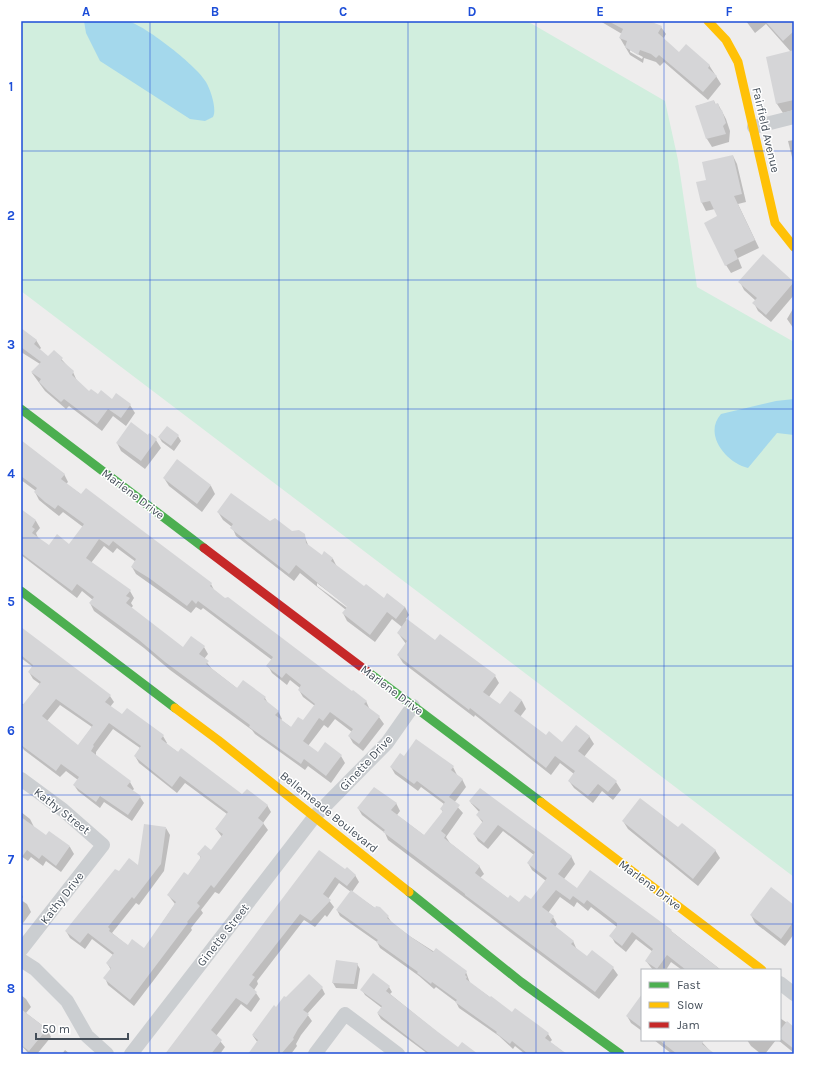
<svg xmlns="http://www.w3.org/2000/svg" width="815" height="1075" font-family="Karla,sans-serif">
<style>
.green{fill:#d1eede}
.water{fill:#a4d8ec}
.shadow{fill:#0003;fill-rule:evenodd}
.building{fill:#d5d5d7;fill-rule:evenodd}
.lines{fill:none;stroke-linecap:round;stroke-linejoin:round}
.street{stroke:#cbced1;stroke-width:14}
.fast{stroke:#4caf50;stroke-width:9}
.slow{stroke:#ffc107;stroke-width:9}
.jam{stroke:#c62828;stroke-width:9}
.grid{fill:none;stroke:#1d4ed8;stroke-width:1;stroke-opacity:0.55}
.labels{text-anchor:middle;stroke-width:3;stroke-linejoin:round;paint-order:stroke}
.street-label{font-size:12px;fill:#444e59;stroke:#fff}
.neatline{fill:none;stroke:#1d4ed8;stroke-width:1.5}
.grid-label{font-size:13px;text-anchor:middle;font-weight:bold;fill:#1d4ed8}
</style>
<rect width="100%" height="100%" fill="#eeeded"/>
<!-- green -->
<path class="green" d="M21,21H527L665,101L678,160L697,287L794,342V877L21,291Z"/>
<!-- water -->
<path class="water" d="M84,21C96,21 119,18 130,22C147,27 198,67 206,82C211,91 217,109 213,117L205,121L190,119L100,61L86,33Z
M794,399V435L777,433L748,468C726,463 703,434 721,414L776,401Z"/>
<!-- shadow -->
<path class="shadow" d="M600,21H647L661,27L666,34L663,39L679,54L709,65L721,84L708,100L664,62L660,66L656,62L644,58L643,63L630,55L620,38L622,34ZM630,50L643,57L642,59L630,52Z
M746,21H794V110L783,113L777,104L791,52L766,24L755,33Z
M714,101L716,105L718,104L726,119L730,131L729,142L712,147L707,139L696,106Z
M794,140V165L788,141Z
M733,156L737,164L746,202L738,204L759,248L738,258L742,268L731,273L726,265L719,217L715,209L706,211L702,203L697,183L707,181Z
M763,256L794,284V295L771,322L758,311L754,303L756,301L744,290L740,282Z
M794,307V329L787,319Z
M21,329L36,340L41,348L39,350L48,358L54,351L73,372L77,381L89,393L112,400L117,395L130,405L135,413L126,426L113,416L102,431L69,406L66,409L45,391L32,373L40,364L21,352Z
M149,434L156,440L161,448L145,469L121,451L117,443L148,437Z
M178,436L181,441L174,451L162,442L159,437Z
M21,441L64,474L68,482L66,484L211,584L215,592L352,693L366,701L370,710L379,717L384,724L363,751L353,743L349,736L352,732L335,719L328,728L324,725L308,746L318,753L341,756L345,763L331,783L308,766L305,770L255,734L252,730L170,670L144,648L94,611L90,603L93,600L82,591L77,598L21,555V510L36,521L40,528L36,533L38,538L49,547L69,545L83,527L63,512L59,516L50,509L39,500L35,492L36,491L21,480ZM104,546L113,553L117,548L136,562L132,567L136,574L191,613L196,607L201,610L203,608L272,660L268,666L272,673L287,685L290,680L300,688L299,690L303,697L315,706L303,721L292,728L281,720L282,719L278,711L269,705L265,698L238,689L212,669L204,659L208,654L204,647L183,648L131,608L133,606L131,603L134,598L130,591L91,563Z
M177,461L211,486L215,494L202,512L169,486L164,478Z
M218,512L270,522L292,532L304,535L309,547L322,556L324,553L333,559L337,567L364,588L384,599L405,607L409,615L406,619L435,641L495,676L499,683L489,697L500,706L510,692L522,701L526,709L520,717L546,736L563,743L589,736L594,744L584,757L616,782L621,790L613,800L602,791L593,803L574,788L569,781L574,774L560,763L551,775L475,715L474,717L403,663L398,655L406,644L398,633L402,627L392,619L375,642L347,621L343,613L346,610L300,573L294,581L236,536L232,527L223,520ZM317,583L351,609L350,610L317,586Z
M21,628L110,696L114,702L110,707L122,716L163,736L167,743L166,744L243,796L267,805L271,812L263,823L268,830L219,894L215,892L201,910L203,913L191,928L192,930L134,1006L108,985L105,978L111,970L107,963L113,955L92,939L85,949L70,938L66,931L119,873L139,867L166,828L170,835L164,871L139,905L136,903L112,933L128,946L144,950L175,904L168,895L188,876L201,859L199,854L212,851L222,837L216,829L227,814L185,783L177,793L139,763L135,756L140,748L113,729L96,752V756L130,782L134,789L132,791L140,797L144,803L132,821L104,802L100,808L78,791L74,785L78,780L66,771L60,777L24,750L21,745V703L24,705L40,684L33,679L29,672L33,667L21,658ZM60,705L92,727L78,746L47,721Z
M404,757L453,767L457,775L462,779L466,787L454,803L463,813L446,837L450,843L479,866L484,874L480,878L509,899L520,904L531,900L546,881L532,870L528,863L534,855L503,831L488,849L478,841L474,834L483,823L477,815L480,813L470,802L571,856L575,864L564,879L577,889L671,931L721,970H682L671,962L666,970H653L646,961L653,952L636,939L626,952L615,943L611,936L617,927L591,907L588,911L577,902L574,907L560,897L548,913L553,917L557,924L555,927L573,941L577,950L587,958L613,968L618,975L599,999L388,840L385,833L362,815L358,808L396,803L400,811L397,815L425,836L443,812L441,809L444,804L421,787L418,791L395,774L391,767Z
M21,812L30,819L34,827L46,837L49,832L70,847L74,854L61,872L46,861L43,866L31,857L28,861L21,856Z
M623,821L678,829L715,850L720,858L698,886L628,829Z
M319,852L345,871L355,875L359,882L352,892L388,917L392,923L411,937L466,972L470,983L512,1013L536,1025L548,1034L552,1040L550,1042L566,1054H525L515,1046L513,1049L499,1036L459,1008L456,1002L436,987L434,989L419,976L380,948L377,942L340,916L337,910L351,892L339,883L328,899L334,907L327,917L325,915L315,927L304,920L257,981L258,984L254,990L260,999L251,1012L241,1004L216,1036L225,1047L220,1054H166Z
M21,893L23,897L21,900L27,904L31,912L21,926Z
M794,906V934L785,946L755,923L751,915Z
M357,964L360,969L357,989L336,988L333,983Z
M389,987L392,992L390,994L458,1049L476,1054H428L381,1019L378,1014L382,1008L365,995L362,990Z
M322,988L325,994L307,1014L312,1021L301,1035L296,1044L297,1046L291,1054H249L258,1043L253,1036L286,998Z
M21,995L26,999L31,1007L26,1013L47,1029L51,1037L37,1054H29L21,1045Z
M642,996V1031L631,1023L627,1016Z
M780,1018L794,1028V1053L778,1040H780Z
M654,1040H700L713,1054H672Z
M747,1040H776L765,1054H761L751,1046Z
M65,1050L70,1054H62Z"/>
<!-- building -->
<path class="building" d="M608,21H649L662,26L658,33L679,52L686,44L710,65L708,68L717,76L703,92L659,55L656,58L651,54L640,50L638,55L625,47L627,41L619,38L623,29Z
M765,21H794V31L783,41Z
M794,50V100L776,104L766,57Z
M714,100L715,104L718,103L720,109L722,110L726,123L723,126L726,134L706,139L695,106Z
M733,155L742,194L734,196L755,240L734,250L738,259L725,266L704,223L717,216L710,201L701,203L696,182L706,180L702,162Z
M763,254L794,282L766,315L752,303L757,298L738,282Z
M21,328L37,340L34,344L48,356L54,350L63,358L61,360L74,371L72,375L89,391L91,389L98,394L101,390L112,399L116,393L131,404L121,418L108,409L97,424L64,399L61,402L48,391L39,382L41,379L31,372L41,362L21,347Z
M131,422L148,435L149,433L157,439L141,461L116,443Z
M167,426L179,435L171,446L158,437Z
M21,440L65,474L61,479L81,494L86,488L212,583L210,586L225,598L228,597L352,691L353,690L367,701L364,704L380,716L359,744L348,736L353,729L330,712L323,721L319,718L303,741L318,752L325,742L342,755L326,776L304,759L301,764L249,727L250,725L165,662L139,640L89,603L94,597L77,584L72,591L21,553V509L36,520L32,527L35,529L32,533L49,545L57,534L69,544L84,524L58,505L55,509L45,502L34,492L37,488L21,476ZM99,539L109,546L113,541L136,559L131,567L149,578L187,606L192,600L196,604L198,601L273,657L266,666L282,678L286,673L301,685L298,690L315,704L303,720L298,717L291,727L275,715L279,711L264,699L266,697L243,680L237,688L206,664L209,661L199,654L205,646L191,636L183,647L126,603L130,598L126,596L131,590L86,558Z
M177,459L211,485L197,504L163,478Z
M231,493L270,521L275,518L292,531L299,530L305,534L306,543L322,555L324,551L333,558L331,561L364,586L366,584L384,598L387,593L405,607L396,619L387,612L370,635L342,613L347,607L296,565L289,574L230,528L233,524L217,512Z
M407,619L435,640L440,634L496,675L483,692L500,704L510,691L522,700L514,711L546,735L549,731L562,742L576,725L590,736L578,751L617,781L608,792L598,784L588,796L568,781L575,771L555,756L546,768L470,708L469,710L397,655L407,641L397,633Z
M21,627L111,695L105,702L122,714L127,708L164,735L161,739L178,752L181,748L242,794L247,789L268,805L258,818L264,823L214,888L211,885L197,903L200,906L187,922L188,923L130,1000L103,978L111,968L106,963L114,953L88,933L80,943L65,931L115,869L119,871L129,858L138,865L144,824L166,827L161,864L134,899L132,897L108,927L110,929L109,931L128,945L132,939L144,948L176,902L167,895L184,872L188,875L201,857L197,854L205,845L211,850L223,834L215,829L228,812L180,776L172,787L134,756L141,746L109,723L93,745L94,746L91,751L131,781L127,786L141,796L128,815L100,796L96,802L73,785L79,777L61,764L56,771L21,745V707L41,682L28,672L33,665L21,655ZM56,699L93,725L78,745L42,716Z
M416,739L454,766L451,770L463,779L449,797L460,805L441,831L446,835L444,838L480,866L475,873L508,898L510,895L519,902L525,895L531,899L547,878L527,863L535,852L498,825L484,843L473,834L483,821L476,815L480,810L469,801L480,788L572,856L558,874L577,888L590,870L672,930L671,931L721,970H686L667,955L657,969L645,961L653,949L632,932L622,946L609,936L617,926V923L587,900L584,904L573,896L570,900L556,890L542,907L554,916L550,922L574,941L571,944L587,956L592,950L614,967L595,992L465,895V894L383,832L385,830L357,808L374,787L397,803L391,810L424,835L443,811L440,809L445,802L417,781L414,784L390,767L400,753L404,756Z
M640,798L678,827L682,823L716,850L693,879L622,821Z
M21,817L46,835L49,831L70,846L56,866L42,855L39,859L27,850L21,858Z
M319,850L345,869L347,867L356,875L347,886L335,877L323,894L331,900L311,921L300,914L252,975L255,977L249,985L257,992L247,1005L236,998L211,1030L222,1040L211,1054H165Z
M771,887L794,905V921L781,939L750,915Z
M351,890L375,908L376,906L380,907L389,916L387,918L411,937L433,952L436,948L467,971L465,975L467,977L466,979L490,997L491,996L512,1012L515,1008L537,1024L549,1033L545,1038L567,1054H528L512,1041L510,1044L496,1033L497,1032L455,1002L457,1000L432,982L431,984L417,973L418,972L376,942L378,940L336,910Z
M336,960L358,963L354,984L332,983Z
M373,973L390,986L386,991L438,1032L458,1047L462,1042L478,1054H430L377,1013L382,1006L360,990Z
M309,974L323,987L303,1010L309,1014L298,1029L293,1038L294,1039L281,1054H248L258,1040L252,1035L274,1005L276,1007L284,996L286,997Z
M642,994V1028L626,1016Z
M21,1009L47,1029L29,1051L21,1045Z
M787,1021L794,1027V1049L780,1038V1030Z
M659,1040H704L702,1044L715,1054H677Z"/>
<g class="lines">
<!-- street -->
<path class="street" d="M754,127L794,117
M21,779L63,810L103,845L21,950
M21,960L35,969L67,1001L87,1036L107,1054
M780,983L794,994
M131,1054L315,816L387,743L413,706
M315,1054L345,1014L398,1054"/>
<!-- fast -->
<path class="fast" d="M21,409L204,548
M21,591L175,708
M368,672L541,802
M409,892L521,982L620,1054"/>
<!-- slow -->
<path class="slow" d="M708,21L726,40L738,62L775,223L794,247
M175,708L218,740L409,892
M541,802L762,970"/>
<!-- jam -->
<path class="jam" d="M204,548L368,672"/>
</g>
<!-- grid -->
<path class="grid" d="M150,21V1054M279,21V1054M408,21V1054M536,21V1054M664,21V970M21,151H794M21,280H794M21,409H794M21,538H794M21,666H794M21,795H794M21,924H794M664,1040V1054"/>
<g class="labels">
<!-- street labels -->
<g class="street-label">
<text transform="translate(766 130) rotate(77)" y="4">Fairfield Avenue</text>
<text transform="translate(133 494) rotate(37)" y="4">Marlene Drive</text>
<text transform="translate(392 690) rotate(37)" y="4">Marlene Drive</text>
<text transform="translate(366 763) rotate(-47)" y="4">Ginette Drive</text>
<text transform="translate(62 811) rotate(38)" y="4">Kathy Street</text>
<text transform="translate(329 812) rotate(39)" y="4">Bellemeade Boulevard</text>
<text transform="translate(650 885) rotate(37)" y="4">Marlene Drive</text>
<text transform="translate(62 898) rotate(-52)" y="4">Kathy Drive</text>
<text transform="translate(223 935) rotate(-52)" y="4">Ginette Street</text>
</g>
</g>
<!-- border -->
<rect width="815" height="1075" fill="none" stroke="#ffffff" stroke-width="44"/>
<!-- legend -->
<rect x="641" y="969" width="140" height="72" fill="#ffffff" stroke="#b4b8bd"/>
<rect x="649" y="982" width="20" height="6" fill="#4caf50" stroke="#b4b8bd"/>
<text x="677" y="989" font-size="12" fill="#444e59">Fast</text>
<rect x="649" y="1002" width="20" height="6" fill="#ffc107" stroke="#b4b8bd"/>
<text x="677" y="1009" font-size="12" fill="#444e59">Slow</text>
<rect x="649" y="1022" width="20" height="6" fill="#c62828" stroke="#b4b8bd"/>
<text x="677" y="1029" font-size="12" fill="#444e59">Jam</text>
<!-- scale -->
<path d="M36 1033v6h92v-6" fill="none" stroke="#444e59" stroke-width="2"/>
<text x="42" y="1033" font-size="12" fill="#444e59" stroke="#ffffff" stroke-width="3" paint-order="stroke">50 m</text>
<rect x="22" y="22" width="771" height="1031" class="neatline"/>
<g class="grid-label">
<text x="86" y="16">A</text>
<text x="215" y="16">B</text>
<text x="343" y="16">C</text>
<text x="472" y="16">D</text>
<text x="600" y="16">E</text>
<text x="729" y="16">F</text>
<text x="11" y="91">1</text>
<text x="11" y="220">2</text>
<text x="11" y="349">3</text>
<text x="11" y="478">4</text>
<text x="11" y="606">5</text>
<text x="11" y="735">6</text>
<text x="11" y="864">7</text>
<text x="11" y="993">8</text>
</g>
</svg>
